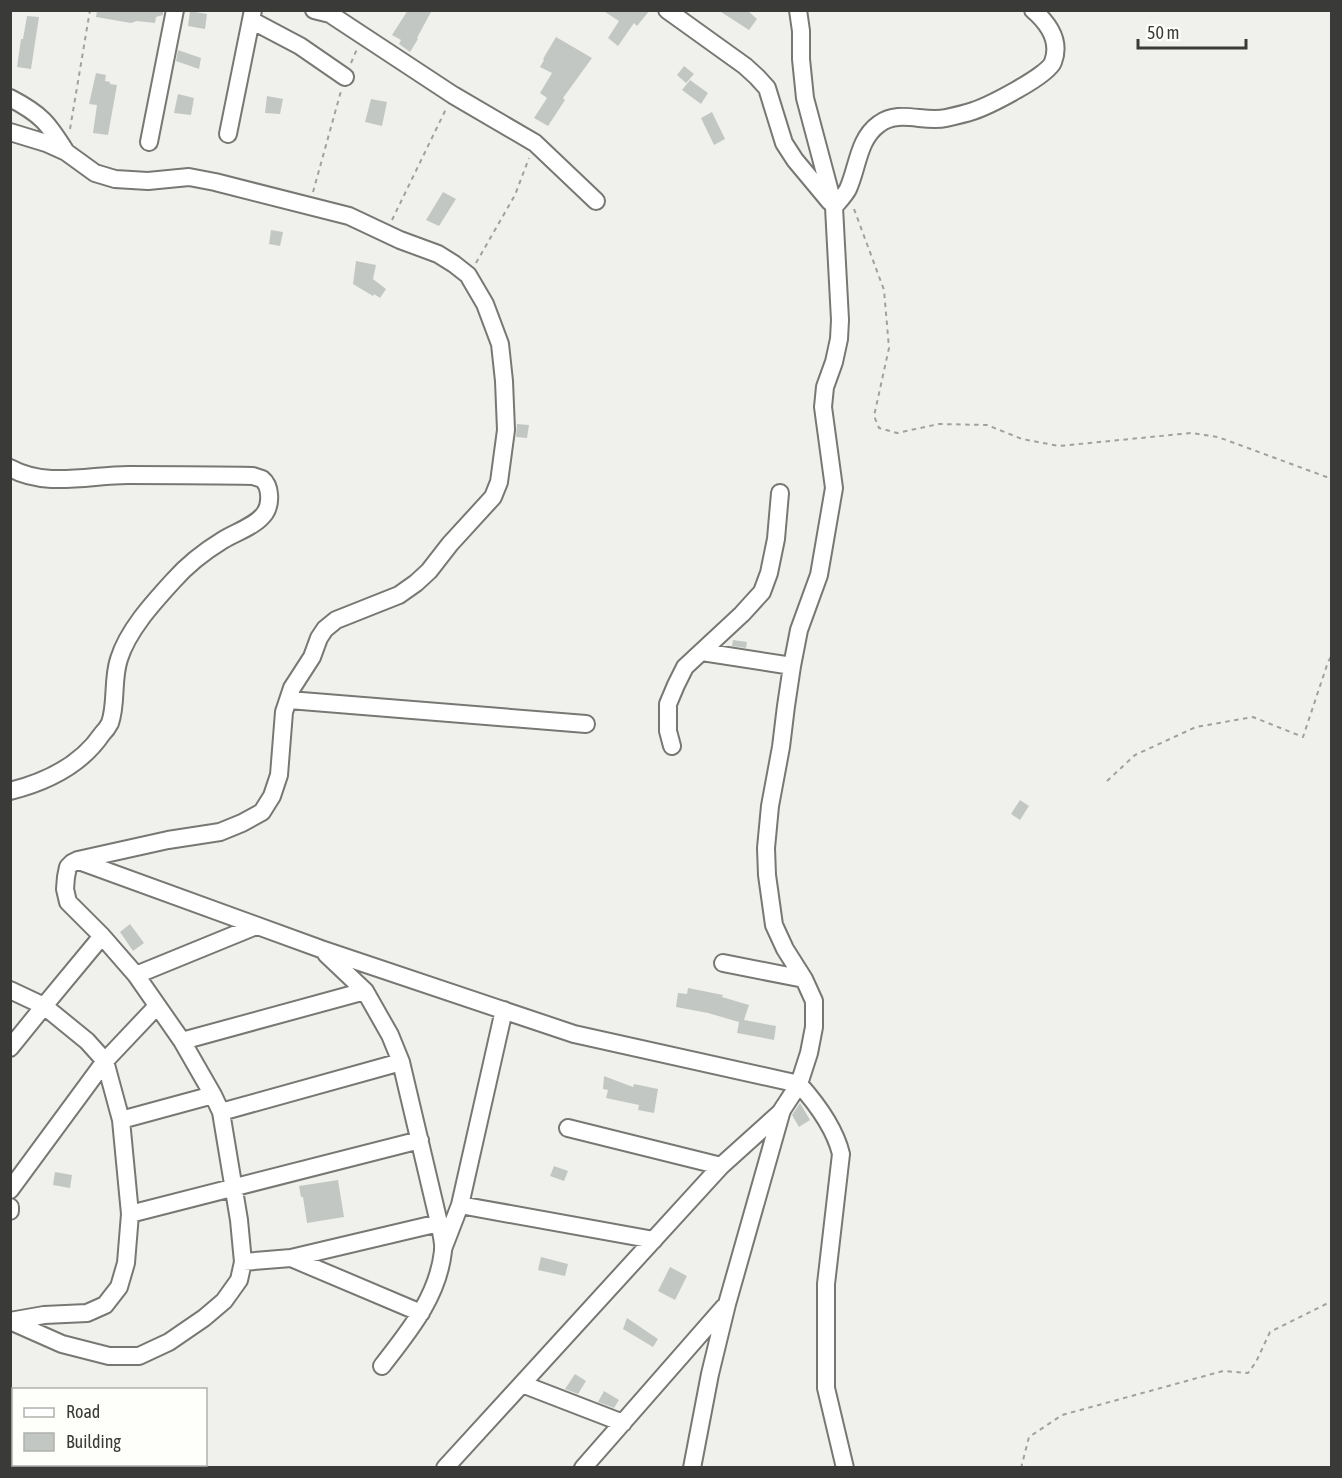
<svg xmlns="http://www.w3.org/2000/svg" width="1342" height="1478" font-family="'Asap Condensed',sans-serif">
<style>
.building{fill:#c3c7c4}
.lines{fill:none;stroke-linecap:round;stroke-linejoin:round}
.minor-casing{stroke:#777874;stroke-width:20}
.path{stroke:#a0a19e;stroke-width:2;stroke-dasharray:4.5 4.5;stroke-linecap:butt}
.minor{stroke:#fff;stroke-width:16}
</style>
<rect width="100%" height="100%" fill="#f0f1ed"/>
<!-- building -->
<path class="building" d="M97,10H163V15L156,17L155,23L137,21L131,23L96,17Z
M408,10H432L417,38L418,39L410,52L399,44L401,40L392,35Z
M602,10H650L637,26L634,23L618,46L608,38L619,21Z
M718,10H747L757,19L749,30Z
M190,11L207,14L205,29L188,26Z
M27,16L39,17L31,69L17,67L21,39H23Z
M556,37L592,58L563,98L565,100L548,126L534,118L547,98L540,93L552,73L540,67L544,60L543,59Z
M178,50L201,58L199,69L176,61Z
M684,66L694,74L686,83L677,75Z
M96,73L106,75L105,81L110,82V84L117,85L108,135L93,133L97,105L89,104Z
M690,80L708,93L701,104L682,90Z
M178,94L194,98L191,115L174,113Z
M267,96L283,99L280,114L265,113Z
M371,99L387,102L382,126L365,122Z
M712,112L725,139L714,145L701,118Z
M443,192L456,199L439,226L426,220Z
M271,230L283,232L280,246L269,244Z
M356,261L376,265L373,279L386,289L380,298L374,294L373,296L353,284Z
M517,424L529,425L527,438L516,437Z
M733,640L747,642L746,648L732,646Z
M1020,800L1029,806L1020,820L1011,814Z
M130,924L144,943L133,951L120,932Z
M688,988L723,995L722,997L749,1005L744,1020L776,1026L774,1040L737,1033L739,1022L708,1013L676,1007L678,993L687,994Z
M604,1076L633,1087L634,1084L658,1089L654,1113L638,1110L639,1105L606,1098L608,1090L603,1089Z
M800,1103L810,1120L799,1127L792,1115Z
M554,1166L568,1171L564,1181L550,1176Z
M55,1172L72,1175L70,1188L53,1185Z
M338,1180L344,1217L307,1223L303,1197H301L299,1186Z
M541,1257L568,1264L565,1276L538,1270Z
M670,1267L687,1276L675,1300L658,1291Z
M627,1318L658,1339L653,1347L623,1329Z
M575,1374L586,1381L578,1394L565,1389Z
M604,1391L619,1400L614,1408L598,1402Z"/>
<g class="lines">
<defs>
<path id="minor" d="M314,10L330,14L453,95L535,143L596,201
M667,10L745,66L757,77L767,88L784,143L795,160L830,202
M251,20L300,46L345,77
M10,98C41,114 48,123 66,152
M10,132L46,143L66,152L95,173L115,179L148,181L189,177L215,182L349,216L400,240L438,254L454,264L468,275L485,304L500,344L504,381L506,430L499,482L493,497L450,544L429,571L416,583L399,595L336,620L325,629L319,638L312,657L292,688L284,712L279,775L272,796L262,812L242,823L220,832L168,840L78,860L72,863L68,867L66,877L65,889L68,902L102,936L136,975L182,1041L213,1095L221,1112L239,1220L243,1262L239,1280L224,1301L204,1318L169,1342L139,1356H109L62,1344L10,1321
M228,134L253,10
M149,142L175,10
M834,207C839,201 845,195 848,189C858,167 858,139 879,124C899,109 924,123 946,118C955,116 964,114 973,111C988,106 1048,76 1053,62C1061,41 1048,23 1033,10
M10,468C46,488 90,475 128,475C170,475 212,475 253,476C256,477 259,478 262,479C271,486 271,504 265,513C256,526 236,532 223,540C205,551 187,565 173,581C153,603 128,630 119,659C112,680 117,703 110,723C108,727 105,731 102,734C81,765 46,782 10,791
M702,652L792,666
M289,700L586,724
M672,746L668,731V704L676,685L685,667L742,614L762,592L769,573L776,539L780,493
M79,861L321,949L574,1034L799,1084C816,1103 835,1129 841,1154L826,1284V1388L845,1468
M326,954L365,991L390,1035L401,1062L439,1223C441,1232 444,1242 443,1251C438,1297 409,1331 382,1366
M723,963L804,979
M136,975L256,926
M10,990L44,1006L87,1041L105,1061L121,1120L130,1214L126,1263L119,1287L105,1305L87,1313L44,1315L10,1321
M182,1041L365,991
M10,1048L44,1006L102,936
M221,1112L401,1062
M121,1120L213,1095
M568,1128L721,1166
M10,1190L105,1061L157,1006
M460,1205L654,1240
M10,1207V1211
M130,1214L420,1140
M443,1249L460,1205L504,1010
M291,1258L421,1313
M243,1262L291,1258L439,1223
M522,1384L623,1423
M445,1468L721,1166L782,1111
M583,1468L724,1307
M692,1468L710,1374L727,1304L782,1110L799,1084L809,1053L814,1027V1001L804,979L785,949L774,925L767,875L766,848L770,806L781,747L786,706L792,666L799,630L819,575L834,488L823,407L825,387L834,362L839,339L840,320L834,207L805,98L801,59V31L798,10"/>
</defs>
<!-- minor casing -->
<use href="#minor" class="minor-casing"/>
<!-- path -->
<path class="path" d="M351,63L357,49
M70,129L90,10
M313,192L341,91
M854,209L884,290L889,348L874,416L879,428L897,433L939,424L987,425L1022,439L1059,446L1191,433L1218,437L1332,479
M392,220L446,109
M476,263L515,195L529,158
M1107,781L1135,755L1196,727L1253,717L1303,737L1328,662L1332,655
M1021,1468L1029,1437L1062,1415L1223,1371L1248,1373L1256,1362L1270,1332L1332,1301"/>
<!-- minor -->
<use href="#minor" class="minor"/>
</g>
<!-- border -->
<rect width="1342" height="1478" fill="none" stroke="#3a3b39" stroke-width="24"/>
<!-- legend -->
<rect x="12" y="1388" width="195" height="78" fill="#fefffa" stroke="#b0b1ad" stroke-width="1.5"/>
<rect x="24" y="1408" width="30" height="9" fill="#ffffff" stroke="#b0b1ad" stroke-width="1.5"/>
<text x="66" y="1418" font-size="18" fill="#3a3b39">Road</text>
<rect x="24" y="1433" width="30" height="18" fill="#c3c7c4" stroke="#b0b1ad" stroke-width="1.5"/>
<text x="66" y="1448" font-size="18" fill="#3a3b39">Building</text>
<!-- scale -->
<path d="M1138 39v9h108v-9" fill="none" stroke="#3a3b39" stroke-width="3"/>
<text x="1147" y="39" font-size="18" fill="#3a3b39" stroke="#fefffa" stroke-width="4.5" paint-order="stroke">50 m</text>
</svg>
